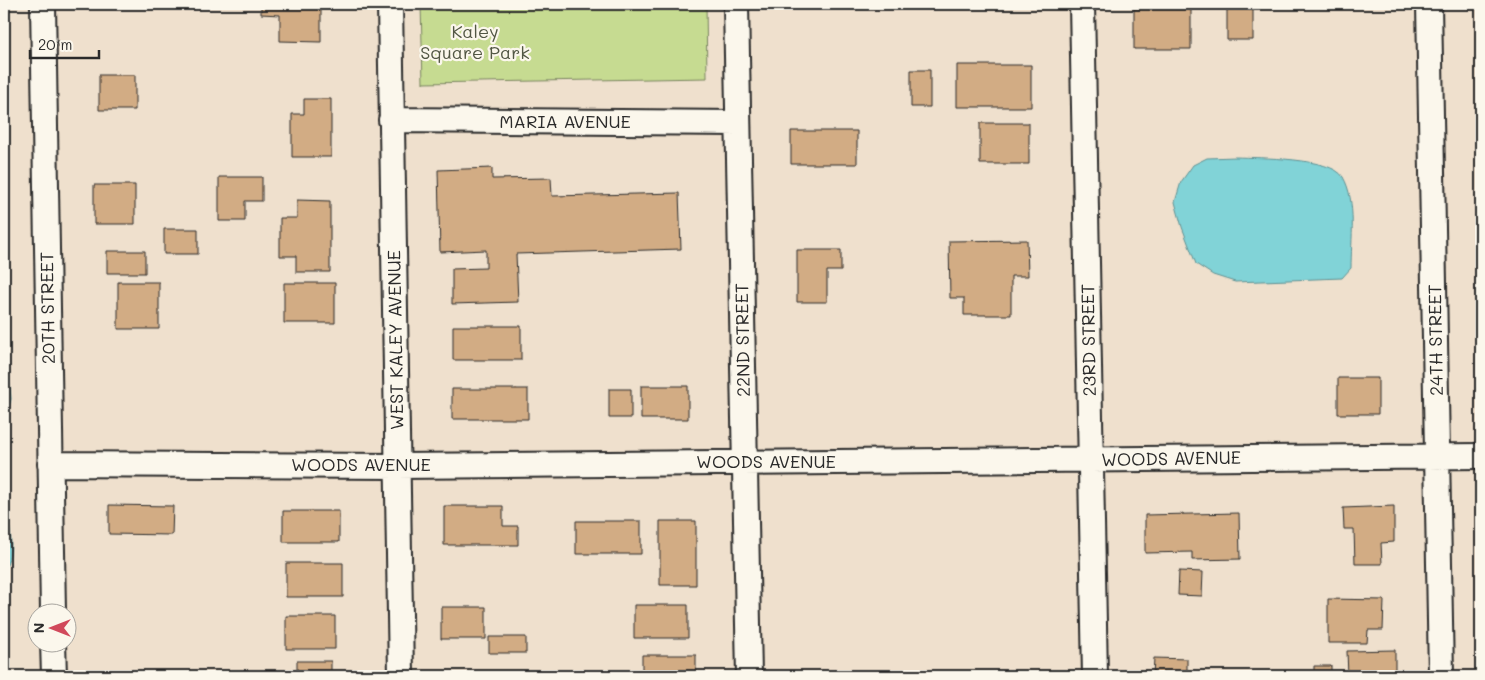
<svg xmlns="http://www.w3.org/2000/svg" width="1485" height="680" font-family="Mali,sans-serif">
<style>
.green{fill:#c6db91;stroke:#78835e}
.water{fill:#81d3d7;stroke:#5f9092}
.building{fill:#d2ac84;stroke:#2b2b2b}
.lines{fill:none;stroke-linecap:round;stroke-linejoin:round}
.minor-casing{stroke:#2b2b2b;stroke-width:28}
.minor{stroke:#fbf7ec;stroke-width:24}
.labels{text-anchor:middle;stroke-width:4.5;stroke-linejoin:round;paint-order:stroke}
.park-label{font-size:18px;fill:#525744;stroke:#fbf7ec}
.street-label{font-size:18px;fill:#2b2b2b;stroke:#fbf7ec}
</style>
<rect width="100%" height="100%" fill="#efe0cd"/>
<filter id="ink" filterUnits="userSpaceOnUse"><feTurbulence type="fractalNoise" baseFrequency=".02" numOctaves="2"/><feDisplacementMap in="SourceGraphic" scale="10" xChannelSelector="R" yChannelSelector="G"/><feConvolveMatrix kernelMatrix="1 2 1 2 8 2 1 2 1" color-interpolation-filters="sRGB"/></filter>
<g filter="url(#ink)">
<!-- green -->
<path class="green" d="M421,4H706L707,78L423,83Z"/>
<!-- water -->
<path class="water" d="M1236,157C1258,158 1331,157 1343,177C1357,202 1351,240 1351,268L1342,278L1235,282L1213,275L1196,264L1182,227L1175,202L1181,182L1193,165L1207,158Z
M4,322L11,399L4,426Z
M4,507C11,525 15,553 4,571Z"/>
<!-- building -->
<path class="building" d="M261,4H321V42L280,41V15L261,14Z
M1227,5H1253V40H1227Z
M1134,9H1191V49H1134Z
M957,65H1031V107H957Z
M911,70H930V107H911Z
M99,75H135V110H99Z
M304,99H331V157H292V114H304Z
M980,123H1029V164H980Z
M791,131H857V164H791Z
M492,168V179L551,178L552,196L679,193L681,249L516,254L518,302L452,304V269L486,268V250L440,252L438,170Z
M219,177H262V201H245V221H219Z
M94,185H135V224H94Z
M297,200L330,201V272H296V256H280V218H297Z
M164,229H198V254H164Z
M1027,240L1028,276H1011V315H964V298H950L949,241Z
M797,250H841V271H827V302H797Z
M107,251H145V273H107Z
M118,282H159V329H118Z
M284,283H335V323H284Z
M453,326H521V360H453Z
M1338,378H1378V414H1338Z
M641,386H688V419H641Z
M452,389H528V419H452Z
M609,389H631V418H609Z
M109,505L173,506L172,535L109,534Z
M444,506H503V526H518V545H444Z
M1394,506V542L1381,543L1382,564H1355L1354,529H1344L1343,508Z
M283,511H339V542H283Z
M1239,513L1240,559L1192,560V552L1145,553V515Z
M576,521H641V554H576Z
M660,521H696V585H660Z
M286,563H343V597H286Z
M1179,571L1203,572L1202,596L1178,595Z
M1328,599L1384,600L1383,630H1368L1367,643H1328Z
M634,605H688V638H634Z
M441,607H486V639H441Z
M286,616H335V649H286Z
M489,637H526V653H489Z
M1395,650V670H1387V676H1348L1347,651Z
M642,655H696V676H642Z
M1154,658L1187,659V676H1153Z
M297,661H331V676H297Z
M1314,666H1331V676H1314Z"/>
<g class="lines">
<defs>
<path id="minor" d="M43,4L53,612
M390,4L401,676
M736,4L749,676
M1082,4L1095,676
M1429,4L1441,676
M391,120L738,123
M50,464L398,466L1481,456
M53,642L54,676"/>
</defs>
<!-- minor casing -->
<use href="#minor" class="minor-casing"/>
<!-- minor -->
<use href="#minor" class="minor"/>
</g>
</g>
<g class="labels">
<!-- park labels -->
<g class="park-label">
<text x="475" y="38">Kaley<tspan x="475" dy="21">Square Park</tspan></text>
</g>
<!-- street labels -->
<g class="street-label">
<text x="565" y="128">MARIA AVENUE</text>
<text transform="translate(48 308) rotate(-91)" y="6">20TH STREET</text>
<text transform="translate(396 340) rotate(-91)" y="6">WEST KALEY AVENUE</text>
<text transform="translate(743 340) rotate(-91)" y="6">22ND STREET</text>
<text transform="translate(1089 340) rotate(-91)" y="6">23RD STREET</text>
<text transform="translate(1436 340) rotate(-91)" y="6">24TH STREET</text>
<text transform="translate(1171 459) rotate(-1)" y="6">WOODS AVENUE</text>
<text x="766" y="468">WOODS AVENUE</text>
<text x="361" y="471">WOODS AVENUE</text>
</g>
</g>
<!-- margin -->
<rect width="1485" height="680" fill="none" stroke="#fbf7ec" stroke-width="20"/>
<rect x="10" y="10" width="1465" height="660" fill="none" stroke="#2b2b2b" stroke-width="2" filter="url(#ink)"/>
<!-- north arrow -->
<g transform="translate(52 628) rotate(270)"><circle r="24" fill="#fbf7ec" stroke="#a8a59f"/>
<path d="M0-4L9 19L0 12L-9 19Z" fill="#d1495b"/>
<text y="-8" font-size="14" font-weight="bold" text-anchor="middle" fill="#2b2b2b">N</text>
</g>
<!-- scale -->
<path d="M30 50v8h69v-8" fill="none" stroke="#2b2b2b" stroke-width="2.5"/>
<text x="38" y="50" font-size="15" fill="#2b2b2b" stroke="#fbf7ec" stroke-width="4" paint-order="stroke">20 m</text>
</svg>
